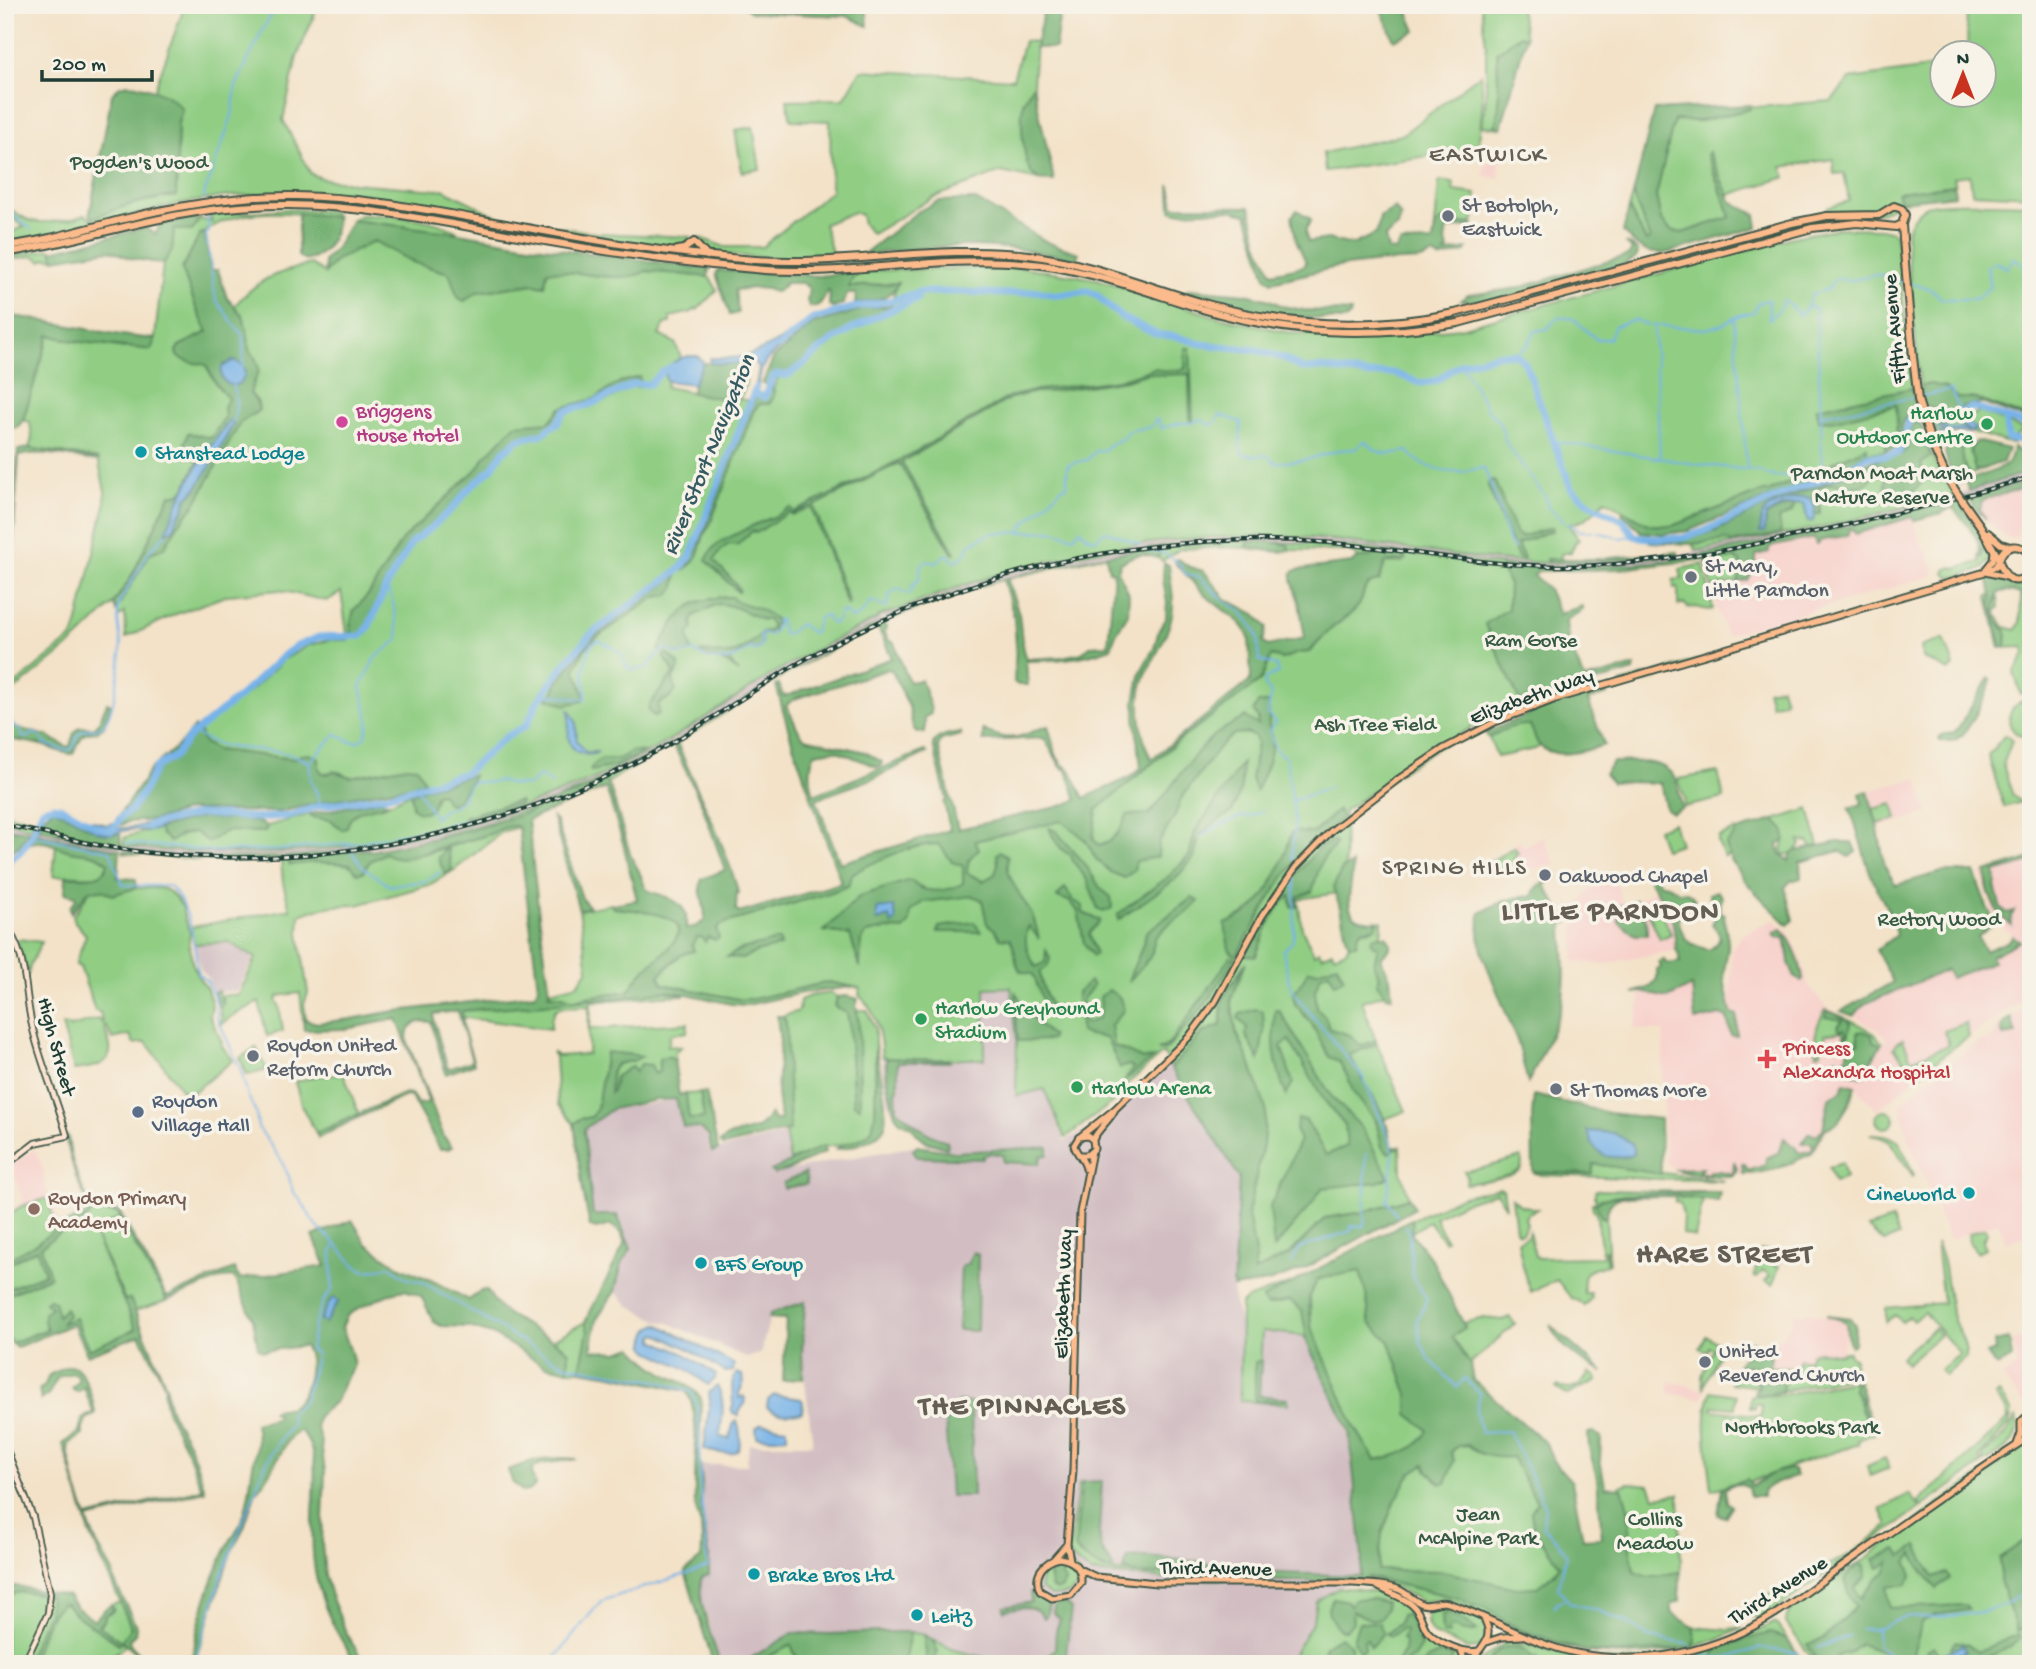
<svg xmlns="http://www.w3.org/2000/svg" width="2036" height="1669" font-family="'Gochi Hand',sans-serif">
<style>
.built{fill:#f7d0ca}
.industrial{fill:#d2bec2}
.green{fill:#91ce84;stroke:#58865c;stroke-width:2;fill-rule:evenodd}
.forest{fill:#74b172;stroke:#4a7753;stroke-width:2;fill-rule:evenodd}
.water{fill:#77b2e8;stroke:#4b788e;stroke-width:2}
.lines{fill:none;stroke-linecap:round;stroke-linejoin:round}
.stream{stroke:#77b2e8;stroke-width:2}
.river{stroke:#77b2e8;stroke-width:7}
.secondary-casing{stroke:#3f564a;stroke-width:8}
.primary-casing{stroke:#3f564a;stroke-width:9}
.trunk-casing{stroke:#3f564a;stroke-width:10}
.secondary{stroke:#fde4d1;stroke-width:4.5}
.primary{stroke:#fbbb8c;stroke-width:5}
.trunk{stroke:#fbbb8c;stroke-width:6}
.rail-casing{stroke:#1f3d34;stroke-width:4.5}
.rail{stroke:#f7f3e8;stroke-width:2;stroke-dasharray:5;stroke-linecap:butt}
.trunk-bridge-casing{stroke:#3f564a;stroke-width:10;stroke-linecap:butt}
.trunk-bridge{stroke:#fbbb8c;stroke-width:6}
.worship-dot{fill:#6b7280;stroke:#f7f3e8;stroke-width:2.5}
.hotel-dot{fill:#d1479c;stroke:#f7f3e8;stroke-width:2.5}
.leisure-dot{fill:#2e9e5b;stroke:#f7f3e8;stroke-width:2.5}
.culture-dot{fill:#0f9aa8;stroke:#f7f3e8;stroke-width:2.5}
.health-dot{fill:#e0444e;stroke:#f7f3e8;stroke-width:2.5}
.service-dot{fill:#5c6f8a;stroke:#f7f3e8;stroke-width:2.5}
.education-dot{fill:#8d6e63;stroke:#f7f3e8;stroke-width:2.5}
.labels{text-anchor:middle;stroke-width:7;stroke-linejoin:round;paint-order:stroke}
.park-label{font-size:21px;fill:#365a44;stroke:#f7f3e8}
.worship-label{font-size:21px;fill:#5b616d;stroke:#f7f3e8;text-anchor:start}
.street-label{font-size:21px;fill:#1f3d34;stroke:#f7f3e8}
.hotel-label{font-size:21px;fill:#b23c85;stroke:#f7f3e8;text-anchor:start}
.leisure-label{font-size:21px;fill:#27864d;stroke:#f7f3e8;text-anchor:start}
.culture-label{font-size:21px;fill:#0d838f;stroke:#f7f3e8;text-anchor:start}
.health-label{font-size:21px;fill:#be3a42;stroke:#f7f3e8;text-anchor:start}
.service-label{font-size:21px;fill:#4e5e75;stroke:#f7f3e8;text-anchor:start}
.education-label{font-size:21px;fill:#785e54;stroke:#f7f3e8;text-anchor:start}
.water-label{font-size:23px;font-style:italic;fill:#355a61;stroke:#f7f3e8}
.neighbourhood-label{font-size:23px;letter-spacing:2px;fill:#645e54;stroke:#f7f3e8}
.quarter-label{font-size:24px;letter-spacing:2px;fill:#645e54;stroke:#f7f3e8}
.district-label{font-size:28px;font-weight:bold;letter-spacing:2px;fill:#645e54;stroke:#f7f3e8}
</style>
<rect width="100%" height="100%" fill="#f7f3e8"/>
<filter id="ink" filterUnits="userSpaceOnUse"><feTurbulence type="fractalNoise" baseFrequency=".0143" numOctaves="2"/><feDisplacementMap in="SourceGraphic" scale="14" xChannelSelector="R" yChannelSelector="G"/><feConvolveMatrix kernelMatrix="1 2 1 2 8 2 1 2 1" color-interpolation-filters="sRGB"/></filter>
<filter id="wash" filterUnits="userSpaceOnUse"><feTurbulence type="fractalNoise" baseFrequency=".00686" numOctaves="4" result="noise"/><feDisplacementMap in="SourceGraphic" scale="28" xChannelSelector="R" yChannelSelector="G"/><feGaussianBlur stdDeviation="1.57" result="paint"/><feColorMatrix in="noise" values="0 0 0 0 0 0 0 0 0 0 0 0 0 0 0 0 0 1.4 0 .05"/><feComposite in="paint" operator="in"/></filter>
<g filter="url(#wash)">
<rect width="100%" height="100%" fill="#f3e2c8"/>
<!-- built -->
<path class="built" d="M1500,158L1499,179L1483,175L1485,164Z
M2031,486V502L2023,515L2017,537L2007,538L1986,519L1980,510L1982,500Z
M1913,517L1923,550H1927L1935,575L1727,635L1718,612L1712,587L1748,580L1756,564V554L1768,547L1815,538L1816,544L1819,541L1848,535L1847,530L1853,529L1855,533Z
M1918,778L1928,813L1877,828L1868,791Z
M1543,836L1555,864L1541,868L1520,869L1514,856L1519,853L1514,845L1520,841L1524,847Z
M2031,858V957L2020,939L2005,929L1993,913L1981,873Z
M1614,874L1623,904L1636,900L1655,891L1670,915L1675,927L1676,950L1605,964L1574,962L1575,920L1579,905L1592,887Z
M1775,920L1787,930L1798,950L1808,984L1819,999L1825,1006L1875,1034L1882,1043L1887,1039L1878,1030L1854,1016L1864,1004L1948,970L1951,978L1993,962L1990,956L2019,942L2031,967V995L1947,1051L1877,1111L1855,1086L1849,1104L1839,1122L1826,1130L1811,1154L1800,1160L1777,1169L1752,1174L1713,1176L1680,1172L1666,1164L1662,1075L1664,1031L1634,1029L1641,992L1668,998L1693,986L1730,1004L1732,949L1741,936L1757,927Z
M2031,1004V1234L2006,1243L1998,1222L1949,1240L1907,1134L1900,1104L1937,1072L1980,1041L1989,1040L1995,1033L1998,1025Z
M35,1150L44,1171L45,1187L62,1229L5,1261V1215L23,1202L12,1165L28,1153Z
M1794,1312L1804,1315L1805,1312L1848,1320L1842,1354L1822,1351L1797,1367H1770L1771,1350L1792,1323Z
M2031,1336V1408L2027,1409L2003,1377L2018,1365L2013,1341Z
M1670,1381L1704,1390L1702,1399L1668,1393Z"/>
<!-- industrial -->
<path class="industrial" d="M2031,471V482L1873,520L1728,551L1675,559L1624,565L1586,567V565L1585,567L1557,568L1500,565L1341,546L1275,542H1226V537L1308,538L1516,562L1588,563L1625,560L1690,553L1828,526L1969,491Z
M1224,537V542L1142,549L1057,564L955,593L886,622L881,615L954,588L1050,561L1141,544Z
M880,616L883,622L833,646L795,667L676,742L674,738L770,676Z
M672,739L674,743L648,757L586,787L549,802L477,826L421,840L340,853L269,858H196L123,850V846L199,853H271L337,848L396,840L464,824L528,805L600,775Z
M5,821L121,846L120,850L5,828Z
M228,942L254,957L238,991L214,992L208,977L201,970L194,944Z
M1012,987L1017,1042V1096L1044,1089L1064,1141L1109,1118L1167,1061L1239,1177L1233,1287L1234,1300L1241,1328L1304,1336L1348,1431L1361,1557L1360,1576L1316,1601L1313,1621L1288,1664H1011L954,1650L925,1635L910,1632L817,1634L793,1633L741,1664H720L701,1595L702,1577L708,1574L701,1506L702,1482L700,1465H747L749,1444H813L801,1353L805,1302L771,1312L761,1353L747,1358L669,1323L659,1321L628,1305L615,1291L622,1263L631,1248L617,1215L593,1216L584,1129L611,1110L677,1099L699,1128L709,1136L712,1151L785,1134L790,1161L778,1173L843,1159L917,1146L955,1153L1007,1151L1033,1147L967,1151L949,1150L926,1144L909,1126L898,1121L889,1105L883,1076L882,1057L895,1059H985V988Z"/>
<!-- green -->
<path class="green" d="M185,5H320L315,13L297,57L283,120L311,174L324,179L354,183L437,190L443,189L497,216L595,233L691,237L690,243L680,248L630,243L392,200L304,192L229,196L177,204L48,236L5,243V234L24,227L5,212V204C12,210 20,217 29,220C42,225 73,220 85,214L92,219C119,206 146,199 176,196L178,123L182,109L168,97L154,91Z
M1481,5H1519L1526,37L1520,36L1497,52L1499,106L1495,127L1482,126L1486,99V45Z
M1966,5H2031V196L1972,193L1970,175L1953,177L1955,185L1898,192L1899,198L1903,201L1880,213L1828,212L1827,208L1849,201L1844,173L1834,174L1833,159L1782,167L1786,177L1728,195L1709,153L1707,155L1731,217L1682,233L1670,230L1661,220L1656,196L1674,120L1700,121L1750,109V105L1757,107L1831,101L1850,79L1935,67L1941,87V94H1983V52H1968Z
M1024,41L1036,42L1033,85L1023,102L1033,175L1043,181L1001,172L932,198L872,234L863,224L861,215L854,212L824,224L832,253L840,255L839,258C795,261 751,258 707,252C701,249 700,245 700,238L725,247H762L831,191L830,121L791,120L787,100L844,99L861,70L1013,79Z
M1481,74L1483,99L1479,141L1473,150L1460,155H1435L1325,171L1323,153L1402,135Z
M753,127L760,169L742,172L735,130Z
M1439,181L1454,183L1453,191L1476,194L1477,206L1473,223L1435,226Z
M1633,195L1650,239L1646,241L1629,208Z
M1993,203L2031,204V419L1974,398H1957L1931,384L1920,386L1906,238C1906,227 1915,211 1926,206C1941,201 1976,203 1993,203Z
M286,209L332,211L336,217C296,213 240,205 205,232C195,240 188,258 182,269L197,310L208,332L179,346L206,365L216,384L229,399C225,406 226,409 225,416C221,436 197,446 182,455L199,459L184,490L180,493L170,495L132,576L113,604L75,641L5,698V693L73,637L77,626L105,505V491L98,459L29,448L32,438L30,422L23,420L49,335L71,340L124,348L152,343L155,338L163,264L172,251L174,229L192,231L200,219L212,222L209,215Z
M361,215C388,215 437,218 459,233L352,220Z
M1840,228L1881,229L1894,232L1896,236L1912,388L1817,408L1832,421L1897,405C1897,420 1900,439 1885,446V451L1867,453V447L1768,492H1762L1672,526L1650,525L1605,500C1594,512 1586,523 1568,524L1579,539L1578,541H1576L1571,552L1561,554L1560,559H1546L1548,563C1468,561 1390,544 1311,538C1175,529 1032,555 906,607C897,611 886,613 877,617V619C845,635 813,650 783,668C744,691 704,720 668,741C505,834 313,870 123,846L125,837L159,828L162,834L172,840L188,832H196L208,842L226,831L264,832L267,826L310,814L313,817L331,820L342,830L349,819L359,810L383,806L421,788L424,781L407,766L350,777L340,772L322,773L319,768L301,755L294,759L216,750L203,742L199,730L255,687L283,660L309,645L331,640H348L341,592L327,601L279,590L228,595L176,614L126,638L125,612L119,617L116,610L150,553L178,525L195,504L240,423L259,410L258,402L250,393L259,370L255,358L249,350L248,336L243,316L234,306C261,277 273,274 311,264L325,273L336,260L374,241L415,263L450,273L458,297L464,301L477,292L535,284L545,286L547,271L562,270L608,276L646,271L708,277L711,279L717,290L697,310L696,308L692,312L670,317V323L665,324L659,335L675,343L681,358C658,370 669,369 666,387L735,401L739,399L769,404C773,400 775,393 773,388L779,376L803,366L823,345L861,324L883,315L890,309L897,283L848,287L856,271L1022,267L1097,279L1214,316L1291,333L1365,338L1460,328L1793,237ZM484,458L490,465L410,540L362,633L350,635L354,610L369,594L402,540L480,466ZM1552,528L1553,530L1517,544L1524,558L1508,537L1516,534C1526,540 1541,531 1552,528ZM519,801L518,805L481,817L464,820L465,816Z
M51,249L55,259L47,258L42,261L34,256L5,260V256Z
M1981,412L2025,430L2017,435L2013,444H2011L1979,434L1964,432L1938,435L1928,422C1938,423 1949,426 1959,422C1967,419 1972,414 1981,412Z
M1920,422L1936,465L1954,495L1828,526L1697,551L1692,544L1686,539C1717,532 1743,516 1771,504C1803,490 1835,479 1866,464C1877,459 1893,460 1902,453C1911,446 1908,432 1914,423Z
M1967,444L2004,450L2000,462L1963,478L1950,449Z
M1980,532C1983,538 1989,546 1990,553C1994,570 1962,575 1950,578L1945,573L1947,569L1953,567L1955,569L1980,562L1979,556L1982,557Z
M1251,541L1247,545L1248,548L1220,547L1180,549L1162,561L1158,558L1162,546Z
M1275,542L1341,546L1500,565L1509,585L1508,609L1485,624L1521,704C1456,730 1401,772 1344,811L1345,892L1298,899L1302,929L1314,954L1319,951L1322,956L1332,951L1334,955L1346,950L1349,944H1356L1358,935L1362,930H1371L1378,922L1376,920L1382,921L1381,936H1379L1373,945L1378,946L1374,965L1380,977L1377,983L1385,994L1362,1001L1377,1044L1406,1111L1385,1119L1392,1147L1400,1146L1401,1171L1409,1198L1363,1212L1325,1218L1289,1254L1253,1273L1248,1214L1262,1144L1266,1110L1251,1065L1236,1031L1231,999L1243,966L1222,1000L1221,1025L1202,1033L1172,1068L1163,1053L1126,1085L1127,1089L1120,1097L1065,1138L1044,1089L1016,1096L1017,1042L1011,987L985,988V1059H895L882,1057C880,1032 878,1013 859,995L860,988L829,982L753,999H738L663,984L659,975L682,954L694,951L692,945L697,937H708L722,924L829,893L848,886L852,873C879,860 909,844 939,844L1055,822L1097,810L1181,739L1260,681C1265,673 1266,665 1271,656L1282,659L1298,653L1310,652C1317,644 1325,635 1333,627C1342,620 1353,614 1359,605C1367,592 1359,584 1379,581L1385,563L1402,562V555L1383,553L1357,559V555L1346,551L1290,550L1288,545Z
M1106,555L990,583L886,620C957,590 1030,570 1106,555Z
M1727,558H1735L1741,563V572L1738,582L1712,587L1706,562Z
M1703,564L1713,609C1704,612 1700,605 1688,608L1685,604L1678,605V587L1674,588L1673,580L1682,579L1680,569Z
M2021,594L2031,602V681L2028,692L2021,694L2014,673L2025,654L2024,647L2000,648L1988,597L1990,595H1998L1999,609L1996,610L1997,617H1999L2005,627L2016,630L2020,622Z
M883,622L791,671L677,743L676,742C744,700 810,656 883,622Z
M1944,639L1954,666L1949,671L1923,658L1921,647Z
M1781,687L1785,701L1771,705L1767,690Z
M2022,701H2031V738C2007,737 2001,712 2022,701Z
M1522,724L1530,725L1540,746L1535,749L1497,757L1489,738L1504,729Z
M2004,736H2007L2012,741L2003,765L2013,796L2021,802L2004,807L1988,755Z
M674,743L675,744L624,772L607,783L605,782L558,800V798L601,780Z
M1718,772L1724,798L1684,807L1685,799L1678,779Z
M545,803C529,818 456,835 434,837L490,822Z
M1893,804L1897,819L1877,824L1873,809Z
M1809,809L1819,846L1812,847L1808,842L1799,841L1801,845L1794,853L1784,855L1782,849C1787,835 1783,830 1774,820Z
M5,814L31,819H34L31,828L5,821Z
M1673,823L1680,844L1664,849L1657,829Z
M513,825L518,827L502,832L453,871L429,885L357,905L332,906L314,910L300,915L299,933L308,993L304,1004L306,1020L303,1019L300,993L278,996L276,1001L279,1005L283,1031L267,1036L259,1002L234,1015L219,1026C225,1015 218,1003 214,992L218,991L223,1006L222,995H239L256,958L228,942L194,944L191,927L290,909L283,883L281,860H200L124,853L123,851L196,858L286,857L290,865C316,861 341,858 363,872L370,861L385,853C407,868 487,832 513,825Z
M1735,830L1736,832L1727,851L1729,855L1724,857L1718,842L1719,837Z
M56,844C72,854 94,849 108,863C104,880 91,876 78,876C70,875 62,876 53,876Z
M1514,847L1518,853L1514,856L1515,862L1499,872L1492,861Z
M136,888C163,889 166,882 183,908V913L190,932L189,943L192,962L198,976L207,989L212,1005L210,1017L222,1042L221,1045L233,1060L187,1097L146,1042L134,1044L130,1035L112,1039L107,1027L104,1025C105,1031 107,1036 109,1042C116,1066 91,1068 74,1070L62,1025L71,1027L98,1019L103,1023L100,1012L95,1011L80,967L76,965V962L86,935L75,922L73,916L90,891L103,890L112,894Z
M611,904L613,908C627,909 676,912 678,928C680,939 665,951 658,958C646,969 636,977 629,991L587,997L580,1000L665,991L685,995L661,996L591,1002L590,1029L688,1023L687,1032L671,1034L668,1046L681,1047L675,1052V1059L667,1056L659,1064V1072L655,1074L635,1072L632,1066L615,1077L613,1090L610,1094C611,1062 612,1065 641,1056L606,1052L597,1108L592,1117L580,1119L574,1124L558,1104L555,1057L552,1052L558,1056L588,1054L589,1006L561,1007L555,1010L551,1019V1029L466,1018L462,1016L461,1011L573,1000L559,995H548L550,991L578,984L588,969L579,910Z
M1660,909L1671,934L1660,939L1649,914Z
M19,939L42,942L31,963L28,974L17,940Z
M831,993L837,997L835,1007L847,1013L849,1024L854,1104L859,1106V1024L857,1010H867L875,1029V1116L872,1131L860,1140L839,1145L823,1147L790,1161L785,1131L790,1130L783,1016L799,1011L800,1000L810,996Z
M1826,1010L1851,1020L1875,1034L1882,1043L1862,1076L1847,1072L1837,1058L1840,1061L1847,1058L1848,1048L1842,1031L1825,1034L1826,1044L1821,1046V1053L1817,1054C1813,1036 1816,1024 1826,1010Z
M1966,1023L1969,1037L1955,1046L1919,1075L1915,1074L1894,1048L1897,1042L1903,1039L1911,1060L1949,1045L1944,1031Z
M256,1047L267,1070L247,1075L240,1058Z
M344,1074L359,1115L316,1133L302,1107L295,1082L317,1076Z
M700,1093L705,1115L704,1118L688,1120L686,1094Z
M1876 1119a9 9 0 1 1 18 0a9 9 0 1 1-18 0Z
M1870,1134C1881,1134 1892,1135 1900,1143L1914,1175L1913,1176L1889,1140Z
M1521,1157C1521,1160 1523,1165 1521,1168C1517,1177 1477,1182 1466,1184L1467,1176L1464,1171L1483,1168Z
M1842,1163L1846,1177L1834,1182L1829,1167Z
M1593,1164L1724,1181L1540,1175L1533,1172L1591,1174Z
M1499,1188L1503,1189L1506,1208L1497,1192L1463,1203L1435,1217L1446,1240L1444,1241L1429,1221L1411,1233V1220L1463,1196Z
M1596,1190L1720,1192L1623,1195L1600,1199L1601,1217L1606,1218L1609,1264L1606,1250L1602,1252L1596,1212L1593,1209L1592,1203H1595L1596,1198L1594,1197Z
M1675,1197L1703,1200L1695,1237L1682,1234L1683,1215L1680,1203L1675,1202Z
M48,1198L56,1229L37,1243L5,1261V1217L22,1206Z
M1512,1198L1520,1205L1538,1209L1528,1213L1525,1218L1527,1224L1522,1233H1518L1516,1230Z
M92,1211L118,1213L160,1285L166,1301L135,1311L130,1299L125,1301L136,1329L89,1350L75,1318L11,1343L5,1332V1296L50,1277L41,1247L58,1234L87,1219Z
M1892,1220L1899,1236L1884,1242L1868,1228Z
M1985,1228L1987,1234L1983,1240L1985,1248L1977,1252L1969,1242L1968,1234Z
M1529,1231L1535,1256L1539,1258L1600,1257L1605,1253L1607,1265C1586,1271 1582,1270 1584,1293H1590L1591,1298L1584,1306L1578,1301L1571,1298L1557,1280L1531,1292L1525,1276L1518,1241L1527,1237Z
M1936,1243C1948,1264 1945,1296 1954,1320C1958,1332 1967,1343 1966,1357L1945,1376L1940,1370L1960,1354L1924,1312L1913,1321L1909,1317L1902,1322L1895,1315L1886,1322V1308L1943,1303Z
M37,1249L45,1274L5,1290V1266Z
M1761,1250L1784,1253L1781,1262L1770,1257L1768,1263L1779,1266L1773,1285L1765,1281L1770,1276L1763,1270L1757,1278L1754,1276Z
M1357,1265C1366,1282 1368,1303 1369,1321L1388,1337L1408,1395V1413L1428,1430C1421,1452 1394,1456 1375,1460L1347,1414L1311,1326L1310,1291L1313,1282Z
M1295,1282L1262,1299L1267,1305L1290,1301L1303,1311L1308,1344L1304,1336L1262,1331L1259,1396L1288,1398V1404L1240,1401L1241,1305L1247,1299Z
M1509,1317L1515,1324L1470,1364L1452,1337L1465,1327L1463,1323L1484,1318L1503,1320Z
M585,1322L588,1331L580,1370H568L569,1352L554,1339Z
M1934,1328L1940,1335L1906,1364L1901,1357Z
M1706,1336H1708L1723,1348L1707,1378L1703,1389L1702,1376L1713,1349L1709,1347L1707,1351L1700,1348Z
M1822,1351L1842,1354V1352H1849V1355L1855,1359L1852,1375L1847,1378L1782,1391L1786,1367H1797L1800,1359L1808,1361C1810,1353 1813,1351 1822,1351Z
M1749,1368L1754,1370L1757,1375L1758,1387L1731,1383L1736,1371Z
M1589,1373L1595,1376L1597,1380L1567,1395L1556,1388L1558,1386C1572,1394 1582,1385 1589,1373Z
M1853,1381L1862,1412L1874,1434L1858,1440L1859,1444L1795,1465L1750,1482L1746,1479L1712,1490C1709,1458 1700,1421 1711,1391L1736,1395L1735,1408L1713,1406L1712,1410L1761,1416L1762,1404L1756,1403L1755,1408L1750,1407L1751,1396L1782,1395Z
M1999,1393L2012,1412L2009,1424L1979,1457L1981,1465L1922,1507L1918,1503L2008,1419L2006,1411L1995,1396Z
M2016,1418C2021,1444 2003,1451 1983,1463V1455L2005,1435Z
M2031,1440V1536L2000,1558V1579L2017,1631L2031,1623V1664H1816L1786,1623L1787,1617L1793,1608L1865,1559L1938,1504Z
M1468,1445C1481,1455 1496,1459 1512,1456L1526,1470L1524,1478L1537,1502L1531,1512L1534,1531L1560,1565L1554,1573L1538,1587L1516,1589L1440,1571L1378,1570L1382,1534L1394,1502L1411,1473L1425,1464L1429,1471L1440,1484L1446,1483L1454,1460L1451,1452L1459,1446Z
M1885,1458L1889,1468L1870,1476L1867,1466Z
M1082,1482L1075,1548L1080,1555L1103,1569L1111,1571L1148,1575L1171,1573L1183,1576L1221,1573L1227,1576L1257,1579L1181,1580L1091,1573L1073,1559L1070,1555L1069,1550L1079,1483Z
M1628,1483L1650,1485L1655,1497L1679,1494L1681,1572L1648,1577L1634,1572L1630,1549L1629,1511L1620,1486Z
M1909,1494L1920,1508L1782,1605L1761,1617H1751L1745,1607L1851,1554L1888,1526L1881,1509Z
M1058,1561C1075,1561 1089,1583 1070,1593C1065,1595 1057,1595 1052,1596L1041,1589L1040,1576L1045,1569Z
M1360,1576L1458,1598L1475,1606L1487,1609L1518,1629L1696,1641L1693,1627L1728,1630L1743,1628C1675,1661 1609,1663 1538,1639C1508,1628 1478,1612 1449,1600L1438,1599L1423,1602C1402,1589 1380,1582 1354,1580L1368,1579Z
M1339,1588C1362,1587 1404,1594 1415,1616C1419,1623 1419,1635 1426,1641C1436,1650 1449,1652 1461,1657L1460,1664H1288L1313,1621L1316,1601Z
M22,1591L50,1596L58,1606L63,1603H66L76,1615L119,1644L121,1641L97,1625L102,1623L106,1614L112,1612L114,1609L111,1605L120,1602L131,1627L121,1641L126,1645L102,1664H68L65,1660L59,1664H5V1601L11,1594Z
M1446,1604L1483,1621L1486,1626L1485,1640L1478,1648L1467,1649L1433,1634C1426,1625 1425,1618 1431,1608Z
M1774,1623L1777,1625L1797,1653L1786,1638L1728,1644L1714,1658H1699L1701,1653L1750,1635Z
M910,1632L925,1635C922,1645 930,1653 924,1664H904Z
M932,1639L954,1650L1012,1664H934L938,1651Z
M1506,1642C1534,1643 1559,1654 1586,1658C1621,1663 1655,1661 1690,1654L1694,1655L1695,1660L1673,1661L1672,1664H1543L1518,1647H1506L1498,1651L1485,1664H1472L1481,1660Z
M791,1645L799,1664H754Z"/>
<!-- forest -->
<path class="forest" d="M742,5H866L868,26L847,16L751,12Z
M1045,5H1061L1055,48H1035Z
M1379,5H1405L1416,31L1394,40Z
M1520,35L1526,37L1501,128L1495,127L1499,106L1497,52Z
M128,84C146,86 172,94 182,109L178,123L176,196C146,199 119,206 92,219L90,212L112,94L120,86Z
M1033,85L1052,171L1054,181C1046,181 1039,181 1033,175C1023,165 1020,119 1023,105C1025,98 1030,91 1033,85Z
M1750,105V109L1700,121L1674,120L1656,196L1661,220L1670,230L1682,233L1731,217L1707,155L1709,152L1731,201L1756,215L1758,227L1666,253C1644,255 1637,246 1623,232L1629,208L1646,241L1650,239L1633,195L1654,110Z
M1170,185L1174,206L1250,207L1258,243L1272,273L1304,266L1306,262L1296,240L1292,216L1297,210L1311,219L1305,232L1308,242L1328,239L1352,245L1377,233L1380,217L1395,208L1401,217L1398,227L1385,237L1388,250L1395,251L1401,243L1433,242L1435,226L1443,220L1448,225L1473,223V226L1447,229L1445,240L1448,249L1445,253L1467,249L1466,252L1439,259L1433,255L1421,260L1380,262L1337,267L1272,282L1266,278L1247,214L1230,210L1176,212L1171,210Z
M1954,185L1955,195L1903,201L1899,198L1897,192Z
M976,200L1049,243L1079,253L1076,259C1039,252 1001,245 963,246C932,246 902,250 871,254L865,253L917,212L938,201Z
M298,213L336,217C336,238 327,256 305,260L298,256Z
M200,219L192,231L174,229L172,251L163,264L130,258L110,250L55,259L52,251L145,228L156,234L159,226L174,221Z
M352,220L459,233L535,246L709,269L708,277L646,271C622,286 576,269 547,271L545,286L534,284L477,292L464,301L458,297L449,273L415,263L374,241L336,260L325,273L324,262L325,259L336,248Z
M202,233L205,234L211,270H218L227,298L243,316L248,336L249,350L255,358L258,366L259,370L250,393L257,403L259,410L240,423L195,504L178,525L164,548L150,553L116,610L113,604L132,576L170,495L180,493L184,490L199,459L181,455L188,433L211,438L225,417L224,407L228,399L216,384L206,365L202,363C193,365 185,361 177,356L176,351L179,346L208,332L197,310L182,269L199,236ZM225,364L245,370L233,386L222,367ZM229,421L233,424L214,460L196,489L186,498L184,509L167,530L181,496L197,465Z
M1625,243C1649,252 1634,261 1620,266C1580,278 1499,308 1461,300L1468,295L1519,288L1629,255L1632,249Z
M718,270L819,276L856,271L849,287L898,283C890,301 872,300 855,304L856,294H847L843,304L833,308L829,305L830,293L828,291C822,298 822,308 810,307L807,301L809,288L802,283H786L778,291L774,292L767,289L755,288L735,290L738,313L730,315L716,274Z
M1188,289L1246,294L1270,300L1282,306L1303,310L1351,312L1350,316L1345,320C1290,318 1238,310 1186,292Z
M891,306L884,315L861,324L823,345L803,366L788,377L779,376L768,384H762L774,357L813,324L867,308Z
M5,315C56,321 104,335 155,339L151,350L72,341L49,335L23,420L17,428H5Z
M1185,348H1190L1193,422H1190L1189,374L1163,375L1149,373L1126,380L1049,392H1036L1011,398L902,462L955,553L953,554L899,463L814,506L849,604L847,605L811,507L792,515L789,512L756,533L752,531L737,545L729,544L721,550L714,560C722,571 734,579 739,590L738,592L706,560L714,547L722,541L756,524L776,516L790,507L794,512L855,483L911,454L1009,397L1037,390L1118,380L1155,368L1164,371L1185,369Z
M703,363H746C747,377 748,394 735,401L692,393L693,384Z
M640,377L639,387H632L609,399L567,412L558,424L543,435L519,439L505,452L491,471L471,488L454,509L431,530L415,541L387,589L377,604L371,614L367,633L362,637L357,638L352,633L350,625L354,610L369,594L402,540L480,466L484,458L515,425L549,422L561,408L594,399L620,382Z
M1931,384L1945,387L1957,398H1973L2031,419V421L1984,404H1972L1954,411L1944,412L1924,406L1920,386Z
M770,386L774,391V396L769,404H760L754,410L709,527C702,534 703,542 699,551C696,559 691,565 684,571C701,546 710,515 721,486C732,457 743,427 755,398C765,399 767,394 770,386Z
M1912,388L1917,412L1907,415L1902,423L1898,447L1885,451V446C1900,439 1897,420 1896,405L1832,421L1818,420L1817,408Z
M1920,422L1931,456L1921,464L1924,480C1914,493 1900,502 1884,501L1886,472L1884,466H1877C1873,471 1874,476 1869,481C1852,496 1831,474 1816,491L1820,505V514H1815V504L1810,498C1792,497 1778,506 1763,513L1760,533L1766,523V515L1795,503L1792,512L1779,519L1781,534L1730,543L1728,540L1692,544L1649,542L1686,539L1716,531L1764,507L1837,478L1869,462L1901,454L1906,449L1911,428L1914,423Z
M1976,441L2008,449L2003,462L1975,471L1970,451Z
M1962,444L1963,461L1969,474L1964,482L1958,484L1948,465L1945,452L1951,445Z
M1867,447V453L1844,467L1688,531L1663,534L1641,532L1629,519L1622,514L1623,511L1650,525L1672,526L1762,492H1768Z
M29,448L98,459V461C73,459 45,449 19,456L13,548L5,579L14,508L18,450Z
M2013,448L2031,457V471L1969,491L1966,483C1977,474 1999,472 2007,464C2011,460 2012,454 2013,448Z
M1491,480L1495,482L1516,534L1521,537L1552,527L1553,530L1517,544L1524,559H1519L1508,537L1488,486L1489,481Z
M2031,482V486L1982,500L1980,510L1986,519L1965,497Z
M1957,499L1980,532L1986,548L1983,549L1982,557L1979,556C1984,538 1962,520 1952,507L1942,513L1914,520L1912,517L1855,534L1853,529L1848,530V535L1819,541V544L1816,545L1814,538L1769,547V552L1756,555V564L1758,570L1753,572L1748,580L1738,582L1741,572V563L1735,558L1706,562L1701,555L1848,526Z
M1251,541L1275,542L1288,545L1290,550L1280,552L1248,548L1247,545Z
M1162,546L1158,558C1141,553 1134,553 1120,564L1118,571L1129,594L1128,614L1116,634L1111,648C1081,659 1058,661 1026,661L1028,685H1018L1014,682L1016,645L1014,617L1003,579L1007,578L1019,614L1023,650L1026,659L1061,657L1082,653L1090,646L1108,645L1114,572L1109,571L1106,555Z
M1678,552V555L1610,561L1548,563L1546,559H1598Z
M1383,553L1405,556L1406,560L1385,563L1379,581C1359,584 1367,592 1359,605C1352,614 1342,620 1333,627C1325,635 1317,644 1309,652L1298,653L1282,659L1271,656C1266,665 1265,673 1260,681L1180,739L1097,810L1093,839L1099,845C1116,840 1121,830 1127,815L1149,814C1170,792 1185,763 1208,741C1218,731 1233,724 1245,717L1258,725V718L1253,711L1258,703H1269V726L1273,741L1268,763L1256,791L1251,779L1257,743L1255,736L1245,733L1234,734L1220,746L1181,799L1174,818L1159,842L1158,857L1136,861L1134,870L1125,878L1112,873L1096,859L1086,841L1073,829L1061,821L975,841L979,849C970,856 967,862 967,873L983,881L995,874L998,864L997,854L1000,851L1008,857C1004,879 1024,898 1033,917C1036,924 1037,932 1039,939L1029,926C1022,939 1028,955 1036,967L1045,962L1046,950L1050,958L1048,966L1040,972C1040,988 1051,1003 1055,1019L1049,1018L1033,974L1020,971C1013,960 1017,950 1010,939L1000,938L995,930L987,924L982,900L973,896L923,902L911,911L910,922L904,930L887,929L867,933L861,941L860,968L850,935L824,931L860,896L910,880C913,882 916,886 919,887C932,894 952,890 963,883V866L952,862L939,844C909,844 879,860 853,873L848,886L829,893L722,924L716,929L719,938L715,940L708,937L705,942L703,938L697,937L692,945L694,951C678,953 670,964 659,976L663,984L738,999H753L829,982L852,987L802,993L747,1005L731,1004L687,994L666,991L615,998L462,1011L464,1031L474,1064L446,1074L431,1022C416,1020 404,1025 408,1043L444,1137L452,1147L448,1149H440L411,1097L406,1096L355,1119L318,1138L316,1133L405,1093L411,1094L418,1104L427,1103L428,1100L397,1019L346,1029L304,1030L303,1019L317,1023L351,1019L389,1012L535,994L538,987L518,827C507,823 497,832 487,835C471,840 455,844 439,848C421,853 402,864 385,853L370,861L363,872L357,873L350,864L314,862L290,865L286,857L368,849L371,851L464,832L515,817L534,810L545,803L578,793L605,781L610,787L631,857L639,871L646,889C658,896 678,897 685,912C687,917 686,924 686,929L697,926L705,920C706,907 697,890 702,879L725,870L702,805L674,746L678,745C699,795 725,843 739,895L737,888L736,909L739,913L841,883L792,742L776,685L779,684L783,696L789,695L892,658L877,626L883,623L886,627L885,633L888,640L894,643L909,682L921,680L931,709V714L925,717V733L917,732L913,728L909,707L892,671L889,669L797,698L790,702L786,706C794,717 795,730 805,738L865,752L882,762L881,765L877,767L835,750L815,753C808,767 810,781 814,795L925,751L927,753L872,779L816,799L840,863L950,830L944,802L947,800L933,744C938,734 950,734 960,732L961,735L941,740L938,746L958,829L1057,807L1077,800L1067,771L1061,767L1044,738L983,741V730C994,736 1009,740 1021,736C1031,733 1038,728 1048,726L1056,755L1062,764L1070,770L1084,798L1129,778L1141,768L1135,717V701L1141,671L1154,648L1159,630L1166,619L1167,602L1163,579L1164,563L1169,565C1170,582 1176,602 1171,619C1166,639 1155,656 1146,674C1135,698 1140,736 1151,759L1249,682L1251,677L1249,638L1245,629L1239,622L1206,596L1176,564L1175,560L1178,559L1190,567L1204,571L1226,599L1255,614L1267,627L1263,642L1267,646L1305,638L1299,602L1292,580V573L1296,570L1352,563L1357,559ZM606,788L623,843L637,900L611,904L613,908C626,909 675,912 678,928C681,939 665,951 658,958C646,969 636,977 629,991L587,997L574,1000L559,995H548L550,991L539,915L528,820ZM458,1011L472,1061L448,1069L434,1021V1014Z
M1698,556L1701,560L1619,569L1538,571L1534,576L1548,589L1559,614L1582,606L1583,610L1566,620C1566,640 1576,661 1585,680L1635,666L1634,671L1521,704L1485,624L1508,609L1509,585L1500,565C1566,570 1632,566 1698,556Z
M677,575L675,587L669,595L656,597L596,638L585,649L575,669L585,696L583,701L565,705L547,698L554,692L557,683L592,638Z
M1996,577L2013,584L2022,583L2031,588V602C2022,594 2010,588 1999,593C1992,607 1994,621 2007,631L2006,647L2001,646L1991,604L1992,595L1988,578Z
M719,597H732L735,601L760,609L775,619V624L772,627L774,632L770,635L763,634L761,636C762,642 763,648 755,650L749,648L731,659L730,662L738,672L727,663L698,654L702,652C723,653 727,659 746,646C753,641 757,640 762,632L769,631L772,627L768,620H763C752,615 727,601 715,605C708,608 703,613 695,615L692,621L693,629L688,635L692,651C671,662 675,644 661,652L659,650C667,632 679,610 698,602C705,599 712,600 719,597Z
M667,653L679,664V668L673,679L676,690L671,697L658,704L659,713L655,716L651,714L648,709L650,704L673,674L672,668L663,656Z
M1711,656L1713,660L1619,690L1621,683Z
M1989,678L1991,679C1990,689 1970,728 1962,735C1956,741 1948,742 1940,741L1939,738L1941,735L1953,733L1958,728Z
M1602,689L1608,694L1588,700L1604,745C1586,751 1554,761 1539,745C1535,740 1533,730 1530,725C1514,724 1502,730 1489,738L1485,733L1551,705Z
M107,703L111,704L104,726L96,732L86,733L81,738L73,754C63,754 55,749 45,746C35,744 21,740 11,740L5,749V730L11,726L47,736L67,747L70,746L74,733L80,727L92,728L97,726Z
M194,727L199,730L203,742L216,750L294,759C304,753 309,753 319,758V768L322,773L328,774L334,771L350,777L407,766L417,767L424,781L411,786L322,802L280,812L190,810L154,820L128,822L121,825L116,820L151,769L181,743Z
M631,751L644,752L615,766L591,771L590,769C604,754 601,761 616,759C622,759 626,754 631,751Z
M1613,762C1633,762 1665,757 1676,780C1679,788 1680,799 1682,808L1672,813L1666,809L1660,783L1624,782L1612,783L1604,774Z
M1242,763L1241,788L1232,812L1210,826L1199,837L1194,858L1173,881L1118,920V914L1168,877L1189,856L1195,832Z
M473,775C471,786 463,789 459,799L451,804L447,803L442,793L436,794L431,810C423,813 419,813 412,808L411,794C424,787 436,786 450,782C458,780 465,776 473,775Z
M1868,791L1877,824L1885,867L1896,885L1942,872H1974L1987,907L1995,922L1978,937L1985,951L2007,942L2013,936L2020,941L1991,956L1993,962L1950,978L1947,970L1864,1004L1854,1016L1841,1011L1893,982L1876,950L1896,935C1892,912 1881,900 1873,880C1863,856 1859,831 1849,808L1862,804L1860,794Z
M382,800L387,803C373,811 352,806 347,827L342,830L331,820L313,817L310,814Z
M519,801L521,803L518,805L481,817L464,820L465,817Z
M53,809C74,814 99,842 120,832L121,846L39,829L44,816Z
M1338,810L1342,818L1296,862L1277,887L1236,957L1229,949L1225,924C1235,919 1247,914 1255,906C1274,887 1285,857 1292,831L1313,833Z
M202,817C222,821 250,816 267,826L265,832L226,831L208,842L195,832L180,835L170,842L161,834L159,828Z
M553,818L556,821L582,898L589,907L579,910Z
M1774,820L1784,830L1785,840L1778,845L1781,854L1789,861L1792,852L1837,842H1852L1856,852L1849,857L1840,851L1800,862L1801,878L1791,881L1785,887L1793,920L1788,925C1768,904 1731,874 1726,845L1737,831Z
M5,828L29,831L19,846L5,855Z
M1049,828L1055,830L1085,864L1101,889L1111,897L1112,908L1104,912L1098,909L1087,880L1073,861L1071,855C1060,851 1054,839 1049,828Z
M36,833L120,850L118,878L136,879V888L112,895L103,890H89L71,913L70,907L76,899V896L65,893L66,877C81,875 103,883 108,863C97,852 84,854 70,851C55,847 47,839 31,843Z
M1334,840L1336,844L1321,862L1312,892L1297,897V907H1292L1290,896C1272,909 1264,936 1256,956L1244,955L1260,927L1299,871L1318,848Z
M448,849L452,870L445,874L438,858L443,851Z
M2031,858V862L1995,872L1996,882L1995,886L2000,906L2007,913L2014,911L2011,917L2012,925C1995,915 1986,892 1986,872Z
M1352,864C1355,878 1342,905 1355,916C1361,921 1372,920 1378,922L1376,927L1362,930L1358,935L1356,944H1349L1347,940L1339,904L1333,888L1342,869Z
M1653,872L1660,884C1668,884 1672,886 1678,892C1686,891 1691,892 1695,900L1686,907L1678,918C1683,940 1687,944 1709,950C1722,941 1723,936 1712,924L1716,916L1709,894L1717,891L1722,897L1719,912L1724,914C1724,924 1727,932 1728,942C1729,953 1724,963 1724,974C1724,987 1729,1000 1731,1013L1737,1015V1036L1731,1035L1727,1018L1720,1015L1695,1021L1692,986L1668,998L1641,992L1633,993L1650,987L1657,979V969L1661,967L1659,962L1664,960L1667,964L1680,962L1678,952L1676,950C1675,934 1674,918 1665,904C1658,893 1652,886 1647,874Z
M1555,877L1556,878L1545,885L1568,923H1563C1563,950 1568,979 1561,1006C1553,1033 1540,1058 1528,1083L1518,1043L1483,956L1479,936L1480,913C1497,904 1512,895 1532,897C1534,886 1546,882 1555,877Z
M1065,888L1073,900L1083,906V913L1100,920L1089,934L1096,954L1093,956L1084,943L1078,911L1069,901L1057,897Z
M1192,898L1199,901L1187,913L1170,923L1155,938L1151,956L1128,982C1133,965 1143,951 1146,932Z
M1636,900C1643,911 1648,921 1647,935H1635L1619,922L1618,915L1611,913V911Z
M974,922L981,932H938L939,927Z
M1782,929C1794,944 1800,960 1803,979L1801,981L1795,978L1789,963L1788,953L1785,938L1776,937L1774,933Z
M1379,936H1386L1390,942V948L1382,956V961L1390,977L1392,997L1386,996L1377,983L1380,977L1374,965L1378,946L1371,942L1373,937Z
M779,940L780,946L756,952L742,959L727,957L742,949Z
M1230,956L1235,959L1206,1004L1166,1050H1158L1169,1044L1221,971Z
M1246,962L1231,999L1236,1032L1251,1065L1266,1109L1263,1145L1248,1214L1256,1258L1254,1272L1290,1254L1325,1218L1364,1212L1409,1198L1415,1208L1302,1270L1268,1282L1233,1288L1239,1177L1171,1068L1202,1033L1221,1025L1222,1000Z
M1337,964L1344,978L1335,983L1329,972L1321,975L1315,990L1317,1009L1325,1016L1330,1029L1350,1035L1361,1046L1376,1040L1377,1044L1349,1055L1385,1118L1392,1147L1400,1146L1389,1153L1382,1147L1376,1121L1353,1092L1348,1078L1339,1061L1329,1057L1311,1023L1295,1004L1293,995L1309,970L1317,971Z
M1090,981L1093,986L1083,999L1079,1014L1086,1023L1098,1019L1101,1010L1100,997L1109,990L1120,998L1124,1010L1111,1025L1114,1046L1143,1059L1153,1058L1124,1081L1133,1068L1129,1065L1120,1068L1107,1039C1097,1035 1089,1037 1080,1032C1081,1019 1076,1007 1077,993Z
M1015,991L1027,1012L1052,1037L1051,1040L1018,1041Z
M847,996L858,999L856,1006L859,1024L860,1107L854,1104L849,1024L847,1013L835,1007L837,997Z
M1256,1009L1263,1011L1264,1031L1259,1060L1246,1035L1247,1027L1238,1018L1240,1014Z
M1275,1010H1279L1332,1097L1362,1128L1389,1177L1378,1182L1322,1188L1311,1205L1274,1248L1270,1207L1300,1140L1296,1132L1297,1119L1306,1120L1326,1155L1347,1146L1345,1126L1324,1100L1289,1040L1281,1046L1293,1083L1286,1095C1274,1061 1272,1045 1275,1010Z
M1828,1011L1845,1018L1851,1023L1848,1039L1850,1045L1858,1043V1032L1862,1031L1872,1035L1873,1041L1881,1045L1866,1069C1846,1069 1846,1074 1826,1062L1837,1058L1840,1061L1846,1058L1848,1048L1844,1040L1847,1033L1844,1029L1840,1031L1838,1026L1843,1020L1825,1017Z
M777,1016H783L786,1022L790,1130L723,1146L720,1143C736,1125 757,1141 770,1113L774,1120H780L777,1092L780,1042Z
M2011,1018L2016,1034L2003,1036L2001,1028L2005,1021Z
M875,1045C878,1060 890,1116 884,1128C879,1136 871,1140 862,1143C853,1146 845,1149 836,1149C846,1140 860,1143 870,1132C879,1122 875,1062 875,1045Z
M606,1052L643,1056L633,1061L616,1064L611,1072L610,1093L613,1090L615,1077L632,1066L635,1072L641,1064L651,1065L655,1074L659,1072V1059L667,1056L674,1059L679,1095L686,1094L689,1119L704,1118L700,1093L706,1092L718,1150L712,1152L709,1136L699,1128L683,1127L676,1099L655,1100L612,1109L584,1129L593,1215H617L631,1249L622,1263L615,1291L597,1319L591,1350L618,1352L633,1347C641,1356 649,1364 659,1370C676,1382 685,1379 701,1398L699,1456L702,1482L701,1506L709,1555V1575L702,1577C696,1600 713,1640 720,1664H713L685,1571L701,1558C703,1547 702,1537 701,1526C699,1518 696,1512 695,1504C693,1475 702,1413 686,1391L612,1375L580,1370L588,1331L585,1322L625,1243L621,1233L611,1225L596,1229L590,1227L583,1192L574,1124L580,1119L592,1117L597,1108Z
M886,1058L949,1060L950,1062H898V1089L896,1092L897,1110C915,1123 924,1135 947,1141L948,1144L947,1148L928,1142L916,1133L911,1126L900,1121L895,1115L887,1082Z
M1845,1083L1855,1086L1849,1104L1838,1122L1824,1130L1811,1154L1777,1169L1752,1174H1743L1742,1164H1745L1748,1171L1765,1165L1766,1158L1778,1153L1784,1138L1794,1146L1799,1153L1813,1150L1812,1143H1802L1808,1133L1816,1135L1823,1129L1829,1098L1840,1092Z
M1534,1095L1609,1113L1660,1119L1661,1174L1594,1164L1592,1174L1533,1172L1532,1115ZM1588,1131L1613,1133L1631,1143L1634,1153L1625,1157Z
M68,1136C70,1163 81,1187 93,1211H119L167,1297L234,1269L240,1279L326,1266L313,1236L352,1220L367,1244L398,1266L433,1281L469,1300L480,1291L486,1290C492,1296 496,1307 503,1311C525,1327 549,1335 569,1352L568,1370L545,1366L492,1334L469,1327L441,1326L434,1322L421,1296L405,1290L391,1293L359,1308L347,1316L342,1327L351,1352L354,1365L344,1382L336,1401L318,1416L316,1426L321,1442L325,1472L322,1543L325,1575L331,1596L348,1637L366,1664H357C338,1637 322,1608 316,1576C312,1558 312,1536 313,1517C313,1487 322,1454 300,1430L289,1439L263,1484L256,1491L244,1527L231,1552L194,1664H191C197,1625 209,1584 226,1549C230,1539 238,1530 242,1520C248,1506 249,1493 251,1478C253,1459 260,1444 255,1424L258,1422L276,1418L277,1414L272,1412L274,1410C281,1408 290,1409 295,1404C308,1391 315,1361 304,1346L263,1351L258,1348L253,1319L236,1281L233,1277L222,1278L166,1301L160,1285L158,1286L120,1219L109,1224L120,1218L118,1213L93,1211L87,1219L57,1234L41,1247L50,1276L5,1296V1290L45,1274L37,1249L5,1265V1261L37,1243L56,1229L92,1211L76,1177L65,1137Z
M824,1146L825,1152L786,1171L774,1174L771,1171Z
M917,1146L955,1152L1048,1147V1155L1041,1156L1039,1164L1003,1162V1155L991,1153L983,1156V1159L918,1157L913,1150Z
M1734,1161L1737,1169L1734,1176C1715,1176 1692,1176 1674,1169L1702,1168L1699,1172L1709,1174V1171H1719L1733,1174Z
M805,1173L807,1184L784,1188L783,1183Z
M1720,1192L1718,1202L1675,1196L1622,1197C1610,1200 1608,1207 1606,1218L1602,1217L1595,1203C1609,1191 1697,1193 1720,1192Z
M1411,1219L1413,1222L1411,1233L1432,1260L1465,1327L1452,1337L1470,1364L1473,1380L1546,1443L1553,1461L1572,1482L1583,1539L1602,1538L1597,1478L1589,1448L1588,1433L1594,1432L1601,1438L1600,1459L1605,1487L1622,1488L1629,1511L1630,1549L1634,1572L1648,1577L1681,1572L1679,1595L1681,1600L1672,1604L1671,1612L1693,1627L1696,1641L1693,1648L1617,1654L1584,1651L1518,1629L1487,1609L1475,1606L1458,1598L1368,1577L1370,1579C1342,1581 1242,1585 1221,1573C1206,1583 1187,1574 1170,1573C1163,1572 1155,1575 1147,1575C1140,1574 1132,1572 1124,1570L1128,1558L1146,1557L1203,1562L1227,1571L1360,1576L1362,1557L1349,1430L1308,1345L1302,1311L1290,1301L1267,1305L1262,1299ZM1360,1271L1367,1298L1370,1323L1390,1342L1408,1395V1414L1428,1430C1418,1451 1396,1456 1375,1460L1354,1426L1311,1326L1309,1298L1318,1279ZM1468,1445C1479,1456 1497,1459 1512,1457L1537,1502L1531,1512L1534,1530L1560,1565L1553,1575L1537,1587L1516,1588L1441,1571L1378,1570L1382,1533L1394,1503L1411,1473L1425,1464L1428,1471L1440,1483H1446L1454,1460L1451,1452L1458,1446Z
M93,1231L125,1300L130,1299L167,1388C164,1409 183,1430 191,1449C196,1463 202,1477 205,1491L87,1519L97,1544L113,1572L114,1580L136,1626L135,1634L129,1640L130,1644L149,1664L121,1641L119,1644L76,1615L68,1605L63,1603L52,1613L29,1664H24L48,1613L50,1596C33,1594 17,1586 5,1600V1586H15L68,1596L76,1607L94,1620L107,1607L111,1605L113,1610L105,1615L104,1620L98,1625L121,1641L131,1627L90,1534L63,1444L79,1432L82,1419L93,1412L84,1387L78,1392L74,1391L72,1387L78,1382V1376L72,1373L58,1377L48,1395L41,1400L39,1389L44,1387L49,1375C56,1372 64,1366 71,1366C84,1365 95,1405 95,1415L87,1418L83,1427V1435L69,1444L68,1450L75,1483L87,1517L202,1489C197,1477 193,1464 188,1453C179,1432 160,1409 165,1386L140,1335L87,1355L73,1324L17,1347L11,1343L47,1330L44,1321V1313L51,1307L45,1302L49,1299L54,1301L58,1316L65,1308L68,1315L61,1324L75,1318L89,1350L136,1329Z
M973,1252L978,1254L977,1331L958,1330L961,1267L968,1263Z
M805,1302L802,1352L803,1378L783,1381L786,1319L769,1318L771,1313Z
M1826,1315L1850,1318L1855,1325L1854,1344L1851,1346L1847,1334L1846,1322Z
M1550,1325L1603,1372C1583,1363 1558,1346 1550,1325Z
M2009,1339L2012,1358L1998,1366L1994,1364L1987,1354L1995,1351L1994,1342Z
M1751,1341L1771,1353L1770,1367H1785L1782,1392L1758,1395L1754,1392L1759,1386L1756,1367L1737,1365L1748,1353Z
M1261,1361L1259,1396L1288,1398V1400L1257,1402L1255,1398V1362Z
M1857,1380C1864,1392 1863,1402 1868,1414C1871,1421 1874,1424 1875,1431L1871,1432L1867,1429L1870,1425L1861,1407V1399L1854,1391V1383Z
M958,1402L971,1403L973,1496H950L945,1417L957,1416Z
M560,1458L576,1459L542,1464L533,1467L532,1474L535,1485L530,1490L523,1492L513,1483L508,1470L532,1461Z
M1789,1469L1793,1470L1796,1477L1771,1485L1763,1491V1496H1750L1748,1487L1742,1484L1732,1485L1725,1489L1727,1502L1732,1506L1725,1517L1718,1515L1722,1487L1747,1479L1752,1486L1773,1473Z
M1102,1481L1099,1532L1101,1548L1113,1567L1111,1571C1098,1568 1083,1559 1075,1548L1082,1482Z
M2031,1536V1623L2017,1631L2000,1581V1558Z
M1917,1546L1933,1577L1947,1573L1950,1578L1937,1589L1920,1568L1913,1554L1907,1562L1912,1576L1907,1584L1887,1587L1890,1608L1966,1605L1969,1610L1935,1615L1921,1622L1919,1634L1913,1653L1919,1664H1898L1889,1655L1861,1644L1851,1652L1837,1656L1841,1664H1819L1807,1644L1823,1639L1856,1607L1849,1595L1844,1580L1859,1564L1865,1565L1866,1577L1854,1588L1861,1598L1876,1579L1887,1571L1889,1562L1879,1568L1874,1559L1897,1549L1902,1556Z
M1055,1568H1061L1062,1577L1066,1580L1061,1588L1056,1590L1052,1588L1049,1575Z
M1030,1592L1049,1603L1047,1615L1044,1618C1035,1603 1018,1607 1004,1611V1607L1031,1602Z
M1334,1598L1347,1601L1350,1606L1354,1599H1372L1385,1602L1386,1609L1380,1618L1372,1620L1352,1611L1353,1622L1346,1630H1340C1331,1620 1322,1610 1334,1598Z
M1067,1603L1071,1609L1065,1664H1047C1047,1656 1049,1653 1055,1649L1056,1631L1060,1619L1053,1613L1054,1604Z
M1448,1613L1459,1617L1477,1630C1470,1633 1460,1631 1453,1627L1448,1629L1449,1634L1442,1633L1441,1615Z
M1407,1614L1416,1630L1421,1646L1414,1657L1407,1661L1406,1664H1396L1404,1651L1405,1642L1402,1638L1405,1630L1402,1628L1391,1636L1386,1634L1399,1623L1401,1615Z
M1359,1622L1379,1623L1383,1633L1371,1647L1367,1639L1364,1640L1365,1649L1360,1652L1353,1640Z
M883,1632H910L904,1664H800L791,1645L754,1664H741L793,1633L829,1634Z
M1770,1633L1786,1638L1805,1664H1739L1738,1662L1699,1664L1698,1659L1713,1658L1715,1651C1732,1642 1752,1638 1770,1633Z
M2019,1634L2021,1638L2010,1647L1972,1664H1929L1926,1651L1934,1646L1946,1663L1954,1660L1951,1648L1956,1641L1968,1645L1977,1652Z
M925,1635C938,1642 938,1651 934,1664H924C930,1653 922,1645 925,1635Z
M1340,1637L1351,1646V1654L1342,1664H1327L1323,1654L1325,1646Z
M1506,1647H1518L1527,1651L1529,1656L1537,1658L1543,1664H1485L1498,1651Z
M1441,1653L1453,1657L1450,1664H1424L1427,1659Z"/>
<!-- water -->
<path class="water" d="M784,338L786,344C767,357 762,362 758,385H756L759,367L752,361C739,365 724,364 710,363V358C743,360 756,354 784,338Z
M689,356H697L702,360L703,363L693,384L667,381L665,377L667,367L681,358Z
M232,361H236L243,366L245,375L240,383L233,386C223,383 219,377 222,367Z
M231,420L233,421V424L214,460L196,489L186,498L184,509L178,516L174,528L166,533C182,490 201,455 231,420Z
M1964,420L1975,428V431L1972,430L1971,433L1955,432L1938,435L1945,430L1937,429L1940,426L1946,427L1948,429L1962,428L1970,432L1961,424Z
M1802,497L1810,498C1816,506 1816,512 1813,521L1808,522L1804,505L1801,503L1781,507L1766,515L1764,533H1760C1761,527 1760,516 1765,511C1770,505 1794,498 1802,497Z
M569,709L576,722L577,741L585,752H598C587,758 572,753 569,740C567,735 570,717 569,709Z
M91,820L107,825L114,823L118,828C132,829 142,825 156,821L161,827C150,833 149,831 138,830C115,827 114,844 88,825Z
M894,907L896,920L892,925L889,917L877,921V909Z
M1587,1131L1613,1133L1631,1143L1634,1153C1623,1159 1604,1160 1595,1148C1591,1144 1590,1136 1587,1131Z
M335,1298L338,1302L325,1323L320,1320L331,1299Z
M658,1324L730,1362L734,1365L733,1371L725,1372L687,1348L657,1334L654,1336V1340L687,1355L716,1375L715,1379L708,1385L687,1369L649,1351L645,1346C645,1336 649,1328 658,1324Z
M737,1373L742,1375L744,1382L739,1393V1398L743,1396L745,1398L744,1405L739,1412V1415L733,1413L731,1409L733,1407L732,1385L733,1379Z
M717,1386C727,1403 721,1419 720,1437L729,1439L734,1422L737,1421C740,1429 744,1450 733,1453C729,1454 725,1453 721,1453C714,1452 710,1452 704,1449L710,1402L709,1392Z
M774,1395L801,1399L803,1402L802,1412C792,1415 775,1415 767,1407L768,1400Z
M761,1424L787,1428V1437L774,1438L757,1437L756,1428Z
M1963,1645L1966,1651L1941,1664L1932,1663V1659Z"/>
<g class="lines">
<!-- stream -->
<path class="stream" d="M205,199L204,195L232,116L236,86L262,31L277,5
M206,205L209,232L206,234L216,300L243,336V366
M7,210L31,229
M1909,283L1931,289L1942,299H1976L1990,287L1987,267L1996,262L2007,268L2014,258L2031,271
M1808,306L1816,309L1821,416L1822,470
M1734,318L1747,468
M1654,327L1660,457
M1515,354L1527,346L1535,331L1547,329L1558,317L1574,319L1596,339H1609L1615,326L1634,320L1648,325L1706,329L1723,324L1740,315L1754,312L1759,302L1769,300V319L1778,311L1784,300L1799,315L1806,309L1812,294L1828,289L1836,278L1850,281L1875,274L1904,282
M1461,364L1489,411L1500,423L1507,445L1547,499V506L1562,520L1581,531H1594
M233,386C236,398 238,408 233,421
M1922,396L1951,390L1961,414
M1822,415L1911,398
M1553,441L1695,464L1759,471L1775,477L1822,472
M1822,476V479
M1022,531L1023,526L1063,487L1067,486V466L1073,463L1087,460L1096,451L1104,450L1109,445L1123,438L1127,432L1132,430L1151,427L1157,419L1161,428L1181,423H1192L1201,419L1208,424L1213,425L1220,415L1241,422L1240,444L1242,454L1255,456L1266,455L1276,463L1305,460L1339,450L1355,449L1363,442L1368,443C1377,457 1393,454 1408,451C1420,467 1441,473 1461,472C1469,471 1476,468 1484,468L1493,490L1509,543L1514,549
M1598,532L1619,538L1634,536
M1144,549C1150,553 1154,550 1161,552C1164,553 1173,558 1176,561C1185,569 1181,578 1198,576L1223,600L1240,610L1252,625L1258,638L1259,660L1276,666L1278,673L1267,677L1264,684L1271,693L1268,714L1275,722L1269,731L1276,750L1286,758L1295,820L1292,856L1293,860
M538,701L549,694L585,700C588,690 584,685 584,675C584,665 588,654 591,644L599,640C610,647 625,650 625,665L632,670L646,668L658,654L665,649L670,650L679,655L694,651C704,659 721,663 734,658C740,656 745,651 750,648L755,650C762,648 763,643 760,636L762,634L770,635C776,630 777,627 777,620L779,619L783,633L786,635L800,624L812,633L815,630L819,618L826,615L831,623H836L841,612L844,611L852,619C861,616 865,611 869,602H874L883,607L887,606L889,595L895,590L899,589L908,594L913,590L912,586L919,579L920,568L925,561L936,563L945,555H949L954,562L965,555L970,544L991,533L1053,531L1074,537L1080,529L1088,537L1096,539L1106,531L1140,544
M194,732C222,755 261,745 293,755C298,757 304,760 309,762C311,768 310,773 311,780C313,789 318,790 319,803
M5,743L9,736L10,724L12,723L21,731L23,737L26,738L33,733L39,735L44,743C51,746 69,755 74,746C77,740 75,736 81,732C87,728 96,730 102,726C114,718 121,661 121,647C121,632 115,617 119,603L151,549L166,534
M309,762L336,734L349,741L357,742L365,737L369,723L361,686L375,658L399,639L393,602L386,586
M417,788L435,818L444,810L456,805L464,798V793L472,782H496L498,780L512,785H530L539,775L552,784
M1293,801L1330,787
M32,835L110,851L123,885L170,886C192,909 194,942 198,973L208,982L217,1004V1017L241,1071L248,1096L256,1113L258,1127L280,1158L289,1177L293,1192C304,1201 307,1213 315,1224C320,1231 329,1236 335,1243C355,1263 355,1279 389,1266L408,1279L422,1282L547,1356L566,1365L661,1382L692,1392L698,1409L700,1485L708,1567L601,1601L550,1664
M1199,838L1212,829L1239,817L1251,816L1262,811
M127,843L212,851L279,850L361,842L416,831L428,830L452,823L467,821
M345,844L348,846L363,867L390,886C403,882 414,884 425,881C431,879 436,875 441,872
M1295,878L1294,933L1292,942L1283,951L1289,982L1297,997L1363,1077L1392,1145L1393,1155L1387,1201L1398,1216
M1406,1226L1409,1231L1413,1279L1427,1299L1417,1321L1421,1342L1429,1359L1457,1387L1465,1379L1480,1394L1476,1411L1481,1433L1509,1431L1545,1505L1543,1527L1557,1540L1567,1555L1558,1587L1570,1603L1594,1609L1628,1623L1649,1637L1687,1644L1690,1646
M1291,1262L1300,1248L1351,1231V1226H1364L1366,1154
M1554,1607L1557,1602L1566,1599
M1861,1629C1867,1629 1874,1630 1880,1628C1894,1623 1905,1612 1920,1618C1960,1616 2000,1615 2031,1587
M1877,1629L1878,1647L1902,1664
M1817,1648L1849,1636
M1700,1654L1702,1656L1726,1658L1760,1648L1797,1653
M194,1664L222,1574L257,1487C260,1470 280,1438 292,1424L290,1413L304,1401L317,1355L310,1349L314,1327L323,1301L332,1290V1252L335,1246
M1523,1664L1525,1660"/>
<!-- river -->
<path class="river" d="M779,346L813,319L852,308L894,300L918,292H966L1005,294L1037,291L1057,295L1088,291L1097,295L1110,308L1123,318L1156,334L1178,337L1201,344L1256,350L1283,358L1303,369L1322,368L1368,375L1393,373L1421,383L1436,381L1460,364L1501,354H1515L1525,363L1571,488L1589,503L1624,521L1634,536L1657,539L1683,538L1705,531L1791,491L1839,473L1868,456H1886L1898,453L1903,443L1908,421C1925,410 1936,421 1952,417C1959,416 1966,411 1972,407L2031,426
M754,394L765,397L772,378L778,374L786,376C801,368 812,356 825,346C853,326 886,312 917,299L918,292
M2005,417L2008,439L2031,442
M149,825L201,814L259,818L289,816L319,806L386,796L465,773L507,736L526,726L538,701L564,665L591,634L679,570L690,557L756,387
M112,830L122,816L131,810L145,789L156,767L175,756L190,736L239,697L284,655L297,646L319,637L361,636L368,628L388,583L412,542L430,529L452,509L470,488L491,469L503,452L519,439L542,434L557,423L565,411L591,404L634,384H650L662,372L673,366
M5,862C29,851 33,830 43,809L53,806L63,808L97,827"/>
</g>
</g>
<g filter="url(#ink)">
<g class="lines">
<defs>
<path id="secondary" d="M5,925C28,953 24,993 32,1025C40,1063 57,1098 67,1136L35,1143L5,1166
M5,1445L33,1517L50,1593L48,1613L24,1664"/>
<path id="primary" d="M1985,570L1993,560L1994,551
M1985,572L2007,577
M2022,580L2031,584
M1081,1136L1115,1109L1189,1037L1215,1002L1262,916L1296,867L1331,831L1397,780L1443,749L1495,722L1556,699L1985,572L1995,567L1999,561
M1093,1140C1098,1128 1111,1120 1115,1109
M1081,1155H1087L1094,1149L1093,1140L1088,1136L1079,1137L1074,1145C1076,1154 1084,1158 1086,1169
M2017,1444L2021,1433V1422L2025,1418L2031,1416
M1059,1558C1074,1560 1082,1568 1081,1583L1071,1595L1052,1598L1040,1591C1033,1575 1043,1562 1059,1558Z
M1053,1560L1067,1544
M1070,1560L1067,1544L1073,1470L1080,1212L1092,1151
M1079,1569L1096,1577L1157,1583H1353C1368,1584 1386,1584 1400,1590C1408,1594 1414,1601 1422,1604C1431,1607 1439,1600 1448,1603C1492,1617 1530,1644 1576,1653C1645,1667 1716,1652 1775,1614C1803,1596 1829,1575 1857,1556C1914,1516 1970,1475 2028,1438
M1377,1586C1388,1593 1401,1596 1411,1604C1423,1614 1421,1624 1428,1632C1438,1643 1465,1654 1478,1651
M1487,1642L1502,1637L1522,1636
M1461,1651L1463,1656L1462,1664
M1469,1664C1479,1648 1496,1639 1484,1619"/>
<path id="trunk" d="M5,246C47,241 87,228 128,218C182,205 239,195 296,196C365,197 432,211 500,223C585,239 670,254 756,260C847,266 938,244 1029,255C1091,263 1147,287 1207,304C1289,327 1371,330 1455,313L1792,223L1827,216L1879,215L1894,206L1902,209L1905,215L1902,224L1903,239L1913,357L1918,400L1931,442L1944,471L1955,490
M677,250L684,249L694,242L707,256
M5,253C64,244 120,226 179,215C215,208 252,205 289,205C376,206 460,226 545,241C617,254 692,264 765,270C851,276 937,255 1023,263C1086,268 1143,291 1202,309C1288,335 1370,338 1458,323L1812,228L1857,223L1896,227L1902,224
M1964,503L1981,527L1999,559
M1988,533L2001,544L2010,547
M2031,556C2021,542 2003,543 1999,561C2005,579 2016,589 2031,571"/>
</defs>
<!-- secondary casing -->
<use href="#secondary" class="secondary-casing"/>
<!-- primary casing -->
<use href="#primary" class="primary-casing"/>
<!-- trunk casing -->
<use href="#trunk" class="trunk-casing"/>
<!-- secondary -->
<use href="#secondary" class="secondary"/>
<!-- primary -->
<use href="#primary" class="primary"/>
<!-- trunk -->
<use href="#trunk" class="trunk"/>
<defs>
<path id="rail" d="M5,825C54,835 101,848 151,853C326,871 506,833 661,749C707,723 750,692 795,665C875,619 960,585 1050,564C1143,543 1238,535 1333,543C1407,550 1480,565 1554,566C1636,567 1715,553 1795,536C1874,520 1953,500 2031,477"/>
</defs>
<!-- rail casing -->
<use href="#rail" class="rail-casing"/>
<!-- rail -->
<use href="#rail" class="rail"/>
<defs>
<path id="trunk-bridge" d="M1955,490L1964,503"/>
</defs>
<!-- trunk-bridge casing -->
<use href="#trunk-bridge" class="trunk-bridge-casing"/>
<!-- trunk-bridge -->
<use href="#trunk-bridge" class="trunk-bridge"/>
</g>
</g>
<!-- markers -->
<g class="worship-dot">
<circle cx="1448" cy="216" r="7"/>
<circle cx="1691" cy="577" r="7"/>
<circle cx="1545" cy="875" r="7"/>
<circle cx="253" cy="1056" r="7"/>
<circle cx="1556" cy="1089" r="7"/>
<circle cx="1705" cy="1362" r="7"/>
</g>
<circle class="hotel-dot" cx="342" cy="422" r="7"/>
<g class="leisure-dot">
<circle cx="1987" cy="424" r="7"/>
<circle cx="921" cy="1019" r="7"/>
<circle cx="1077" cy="1087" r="7"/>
</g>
<g class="culture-dot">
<circle cx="141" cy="452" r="7"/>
<circle cx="1969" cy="1193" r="7"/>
<circle cx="701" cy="1263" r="7"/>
<circle cx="754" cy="1574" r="7"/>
<circle cx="917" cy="1615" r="7"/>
</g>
<path class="health-dot" d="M1763.5 1048.5h7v7h7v7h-7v7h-7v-7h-7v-7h7z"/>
<circle class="service-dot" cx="138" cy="1112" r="7"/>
<circle class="education-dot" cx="34" cy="1209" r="7"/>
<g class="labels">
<!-- park labels -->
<g class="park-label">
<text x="139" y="168">Pogden's Wood</text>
<text x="1882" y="479">Parndon Moat Marsh<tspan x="1882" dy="24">Nature Reserve</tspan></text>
<text x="1531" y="646">Ram Gorse</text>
<text x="1375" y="730">Ash Tree Field</text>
<text x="1939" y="925">Rectory Wood</text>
<text x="1802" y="1433">Northbrooks Park</text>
<text x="1478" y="1520">Jean<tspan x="1478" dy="24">McAlpine Park</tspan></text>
<text x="1655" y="1525">Collins<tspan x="1655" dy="24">Meadow</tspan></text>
</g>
<!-- worship labels -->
<g class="worship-label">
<text x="1462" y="211">St Botolph,<tspan x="1462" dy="24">Eastwick</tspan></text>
<text x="1705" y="572">St Mary,<tspan x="1705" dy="24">Little Parndon</tspan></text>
<text x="1559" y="882">Oakwood Chapel</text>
<text x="267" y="1051">Roydon United<tspan x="267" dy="24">Reform Church</tspan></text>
<text x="1570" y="1096">St Thomas More</text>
<text x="1719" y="1357">United<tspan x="1719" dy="24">Reverend Church</tspan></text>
</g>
<!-- street labels -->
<g class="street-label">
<text transform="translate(1893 329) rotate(-95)" y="7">Fifth Avenue</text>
<text transform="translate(1531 695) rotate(-20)" y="7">Elizabeth Way</text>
<text transform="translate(58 1046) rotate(75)" y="7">High Street</text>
<text transform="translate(1062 1294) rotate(-88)" y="7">Elizabeth Way</text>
<text transform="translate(1216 1567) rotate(1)" y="7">Third Avenue</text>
<text transform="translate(1777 1589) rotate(-32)" y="7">Third Avenue</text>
</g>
<!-- hotel labels -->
<g class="hotel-label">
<text x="356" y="417">Briggens<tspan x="356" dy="24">House Hotel</tspan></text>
</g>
<!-- leisure labels -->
<g class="leisure-label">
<text x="1973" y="419" text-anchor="end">Harlow<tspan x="1973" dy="24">Outdoor Centre</tspan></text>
<text x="935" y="1014">Harlow Greyhound<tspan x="935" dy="24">Stadium</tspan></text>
<text x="1091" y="1094">Harlow Arena</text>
</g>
<!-- culture labels -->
<g class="culture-label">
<text x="155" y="459">Stanstead Lodge</text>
<text x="1955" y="1200" text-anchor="end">Cineworld</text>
<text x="715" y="1270">BFS Group</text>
<text x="768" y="1581">Brake Bros Ltd</text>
<text x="931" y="1622">Leitz</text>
</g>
<!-- health labels -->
<g class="health-label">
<text x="1783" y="1054">Princess<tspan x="1783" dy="24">Alexandra Hospital</tspan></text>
</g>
<!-- service labels -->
<g class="service-label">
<text x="152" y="1107">Roydon<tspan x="152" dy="24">Village Hall</tspan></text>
</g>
<!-- education labels -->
<g class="education-label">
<text x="48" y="1204">Roydon Primary<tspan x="48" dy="24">Academy</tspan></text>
</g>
<!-- water labels -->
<g class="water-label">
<text transform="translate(707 454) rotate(-68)" y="8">River Stort Navigation</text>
</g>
<!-- neighbourhood labels -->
<g class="neighbourhood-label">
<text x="1455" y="874">SPRING HILLS</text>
</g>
<!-- quarter labels -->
<g class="quarter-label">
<text x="1488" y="161">EASTWICK</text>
</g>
<!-- district labels -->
<g class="district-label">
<text x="1611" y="919">LITTLE PARNDON</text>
<text x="1725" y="1262">HARE STREET</text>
<text x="1023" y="1414">THE PINNACLES</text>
</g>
</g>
<!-- margin -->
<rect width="2036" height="1669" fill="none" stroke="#f7f3e8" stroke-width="28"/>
<!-- north arrow -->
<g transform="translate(1963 74)"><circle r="33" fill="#f7f3e8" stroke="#a1aaa0" stroke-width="2"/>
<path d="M0-5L12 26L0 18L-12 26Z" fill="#c8321e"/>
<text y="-10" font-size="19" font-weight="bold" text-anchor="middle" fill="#1f3d34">N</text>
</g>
<!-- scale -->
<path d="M42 70v10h110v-10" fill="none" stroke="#1f3d34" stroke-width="3.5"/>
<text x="52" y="70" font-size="21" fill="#1f3d34" stroke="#f7f3e8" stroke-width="5" paint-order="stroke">200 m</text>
</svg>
